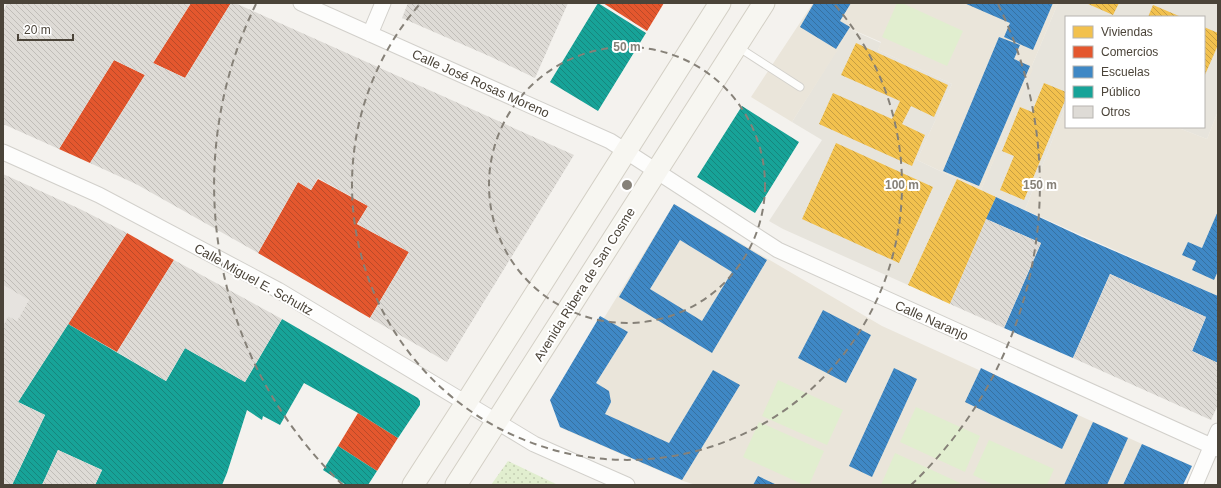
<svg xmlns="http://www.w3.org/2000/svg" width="1221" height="488" font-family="Helvetica,sans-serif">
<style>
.residential{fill:#e7e4dc}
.education{fill:#eae5da}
.grass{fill:url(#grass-dots)}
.pitch{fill:#e1eecf}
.parking{fill:#e6e3df}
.homes{fill:url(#homes-back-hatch)}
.shops{fill:url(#shops-back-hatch)}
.schools{fill:url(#schools-back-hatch);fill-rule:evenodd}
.public{fill:url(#public-back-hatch)}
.building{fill:url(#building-back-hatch)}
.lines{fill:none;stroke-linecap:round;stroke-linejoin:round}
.lane-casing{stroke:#d2d0cb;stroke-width:9}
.street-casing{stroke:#d2d0cb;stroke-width:17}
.secondary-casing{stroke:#d3cfc5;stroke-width:23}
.lane{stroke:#fdfdfc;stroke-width:7}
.street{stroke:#fdfdfc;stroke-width:15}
.secondary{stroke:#f7f6f1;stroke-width:21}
.ring{fill:none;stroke:#868178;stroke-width:2;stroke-dasharray:7 5}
.labels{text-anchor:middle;stroke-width:4;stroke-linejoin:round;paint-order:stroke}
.street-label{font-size:13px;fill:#4b4439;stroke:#fff}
.centre{fill:#868178;stroke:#fff;stroke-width:2}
.ring-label{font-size:12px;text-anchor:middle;font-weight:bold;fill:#868178;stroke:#fff;stroke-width:4;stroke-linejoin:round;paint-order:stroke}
</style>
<defs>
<pattern id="grass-dots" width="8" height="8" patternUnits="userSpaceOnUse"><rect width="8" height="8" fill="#e1eecf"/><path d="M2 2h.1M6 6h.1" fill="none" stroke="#c3cdb2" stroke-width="1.8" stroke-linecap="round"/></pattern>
<pattern id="homes-back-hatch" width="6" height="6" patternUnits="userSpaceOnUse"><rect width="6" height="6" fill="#f2c14e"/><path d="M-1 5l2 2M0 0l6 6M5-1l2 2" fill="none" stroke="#c69e42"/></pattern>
<pattern id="shops-back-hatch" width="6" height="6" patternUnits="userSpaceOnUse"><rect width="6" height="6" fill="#e4572e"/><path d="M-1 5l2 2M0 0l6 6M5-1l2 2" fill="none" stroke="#bb4a28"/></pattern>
<pattern id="schools-back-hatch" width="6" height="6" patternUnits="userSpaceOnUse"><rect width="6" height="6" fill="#3f88c5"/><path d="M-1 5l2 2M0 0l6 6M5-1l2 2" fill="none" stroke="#3771a1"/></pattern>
<pattern id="public-back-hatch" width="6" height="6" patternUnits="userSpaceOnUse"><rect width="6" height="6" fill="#17a398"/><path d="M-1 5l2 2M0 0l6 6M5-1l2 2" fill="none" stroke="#17867d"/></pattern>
<pattern id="building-back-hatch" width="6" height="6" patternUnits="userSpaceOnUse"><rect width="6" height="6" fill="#dedbd6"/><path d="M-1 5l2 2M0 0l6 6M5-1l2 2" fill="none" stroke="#c0bdb8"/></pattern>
</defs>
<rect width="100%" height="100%" fill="#f4f2ee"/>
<!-- residential -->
<path class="residential" d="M1058,3H1218V111L1207,139L1176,127H1204V17H1066V105L1025,210L981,190L1032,69L1031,68Z
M850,29L881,43L878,50L952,84L917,160L957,179L908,285L783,229L769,221L822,140L792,122Z"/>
<!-- education -->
<path class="education" d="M813,3H1058L1031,68L1033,69L981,190L917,160L952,84L878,50L881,42L851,29L792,122L751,97Z
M1066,105V127H1176L1207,139L1218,111V296L1025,210Z
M674,204L882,326L1142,444L1123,485H696L683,481L561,428L553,401Z"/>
<!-- grass -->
<path class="grass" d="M508,461L558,485H491Z"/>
<!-- pitch -->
<path class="pitch" d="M897,3H902L963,31L947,66L882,37Z
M778,380L843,410L827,445L762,416Z
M916,407L980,436L965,472L900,442Z
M759,422L824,451L809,485H804L743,457Z
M989,440L1054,469L1047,485H994L973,475Z
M895,453L960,483L959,485H881Z"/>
<!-- parking -->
<path class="parking" d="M3,285L29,300L17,321L8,316L3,326Z"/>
<!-- homes -->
<path class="homes" d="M1086,3H1119L1113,15Z
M1153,5L1179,16L1178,17H1148Z
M1204,27L1218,33V45L1204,77Z
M856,43L948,85L934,117L911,106L902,124L925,135L912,166L819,124L833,93L892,119L900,101L841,75Z
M1044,83L1066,92V98L1024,200L1000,190L1014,156L1002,151L1020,107L1032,112Z
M836,143L933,187L899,263L802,219Z
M957,179L996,197L950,304L908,285Z"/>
<!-- shops -->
<path class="shops" d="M191,3H231L185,78L153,63Z
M603,3H664L647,31Z
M114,60L145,75L90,163L59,149Z
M318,179L368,206L357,224L409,252L370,318L258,253L298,182L311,190Z
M127,233L174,260L117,352L68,324Z
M358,413L398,438L377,471L338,446Z"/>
<!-- schools -->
<path class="schools" d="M814,3H851L840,21L850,27L836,49L800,27Z
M964,3H1053L1033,50L1004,37L1010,23Z
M999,37L1020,45L1014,59L1030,66L979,186L943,171Z
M996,197L1082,237L1218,296V363L1192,351L1206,317L1110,274L1073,358L1004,328L1041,243L986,219Z
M674,204L767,260L712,353L619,297ZM680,240L732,272L702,321L650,289Z
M1218,211V271L1214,280L1192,270L1196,261L1182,255L1188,242L1202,248Z
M823,310L871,335L846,383L798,358Z
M600,316L628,332L596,383L609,391L611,402L605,414L669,443L713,370L740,385L682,480L560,427L550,400Z
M894,368L917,379L872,477L849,466Z
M981,368L1078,415L1062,449L965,402Z
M1093,422L1128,438L1107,485H1064Z
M1142,444L1192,466L1183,485H1123Z
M758,476L777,485H753Z"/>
<!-- public -->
<path class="public" d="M598,3L646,33L598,111L550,82Z
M742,106L799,142L755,213L697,177Z
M282,319L418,398L420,401V405L398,438L358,413L304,383L280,425L263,416L262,420L247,410L227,473L222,485H95L102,470L58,450L42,485H12L45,415L18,402L68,324L166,381L185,348L245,382Z
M338,446L377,471L368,485H346L323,470Z"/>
<!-- building -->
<path class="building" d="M7,3H191L153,63L185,78L231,3H235L574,155L447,362L370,318L409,252L357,224L368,206L318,178L311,190L298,182L258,253L136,184L90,163L145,75L114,60L59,149L3,124V12Z
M408,3H568L535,78L489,56L402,18Z
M3,174L80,209L127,233L18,402L45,415L12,485H3V326L8,316L17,321L29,300L3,285Z
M986,219L1041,243L1004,328L950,304Z
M174,260L282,319L245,382L185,348L166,381L117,352Z
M1110,274L1206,317L1192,351L1218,363V405L1211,420L1073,358Z
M58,450L102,470L95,485H42Z"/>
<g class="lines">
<defs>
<path id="lane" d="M738,47L800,87"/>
<path id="street" d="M301,3L610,141L778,250L1218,449
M370,34L383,3
M3,152L99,195L278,290L534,444L627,485
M1195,485L1218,431"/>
<path id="secondary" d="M413,485L466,403L720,3
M456,485L764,3"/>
</defs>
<!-- lane casing -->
<use href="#lane" class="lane-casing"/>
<!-- street casing -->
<use href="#street" class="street-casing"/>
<!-- secondary casing -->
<use href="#secondary" class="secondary-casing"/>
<!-- lane -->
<use href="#lane" class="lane"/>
<!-- street -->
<use href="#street" class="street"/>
<!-- secondary -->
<use href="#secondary" class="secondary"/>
</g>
<!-- distance rings -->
<g class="ring">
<circle cx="627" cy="185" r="138"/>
<path d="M835 5A275 275 0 1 1 419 5"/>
<path d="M343 485A413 413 0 0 1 256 4M998 4A413 413 0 0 1 911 485"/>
</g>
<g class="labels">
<!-- street labels -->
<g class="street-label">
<text transform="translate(481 83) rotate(24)" y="5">Calle José Rosas Moreno</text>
<text transform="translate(254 279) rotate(29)" y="5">Calle Miguel E. Schultz</text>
<text transform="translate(584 284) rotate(-58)" y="5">Avenida Ribera de San Cosme</text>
<text transform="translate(932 320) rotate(24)" y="5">Calle Naranjo</text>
</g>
</g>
<circle cx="627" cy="185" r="6" class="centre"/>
<g class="ring-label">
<text x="627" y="51">50 m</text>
<text x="902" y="189">100 m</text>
<text x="1040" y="189">150 m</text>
</g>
<!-- border -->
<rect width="1221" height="488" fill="none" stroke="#4b4439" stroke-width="8"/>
<!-- legend -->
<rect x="1065" y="16" width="140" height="112" fill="#ffffff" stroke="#b7b4b0"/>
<rect x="1073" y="26" width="20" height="12" fill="#f2c14e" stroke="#b7b4b0"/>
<text x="1101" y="36" font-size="12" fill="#4b4439">Viviendas</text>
<rect x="1073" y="46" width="20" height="12" fill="#e4572e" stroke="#b7b4b0"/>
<text x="1101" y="56" font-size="12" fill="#4b4439">Comercios</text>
<rect x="1073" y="66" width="20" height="12" fill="#3f88c5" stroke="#b7b4b0"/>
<text x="1101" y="76" font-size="12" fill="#4b4439">Escuelas</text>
<rect x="1073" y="86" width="20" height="12" fill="#17a398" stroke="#b7b4b0"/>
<text x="1101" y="96" font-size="12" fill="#4b4439">Público</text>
<rect x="1073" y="106" width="20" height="12" fill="#dedbd6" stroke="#b7b4b0"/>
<text x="1101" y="116" font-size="12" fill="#4b4439">Otros</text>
<!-- scale -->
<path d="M18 34v6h55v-6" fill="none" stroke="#4b4439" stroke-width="2"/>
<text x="24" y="34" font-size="12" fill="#4b4439" stroke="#ffffff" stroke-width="3" paint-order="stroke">20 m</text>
</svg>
